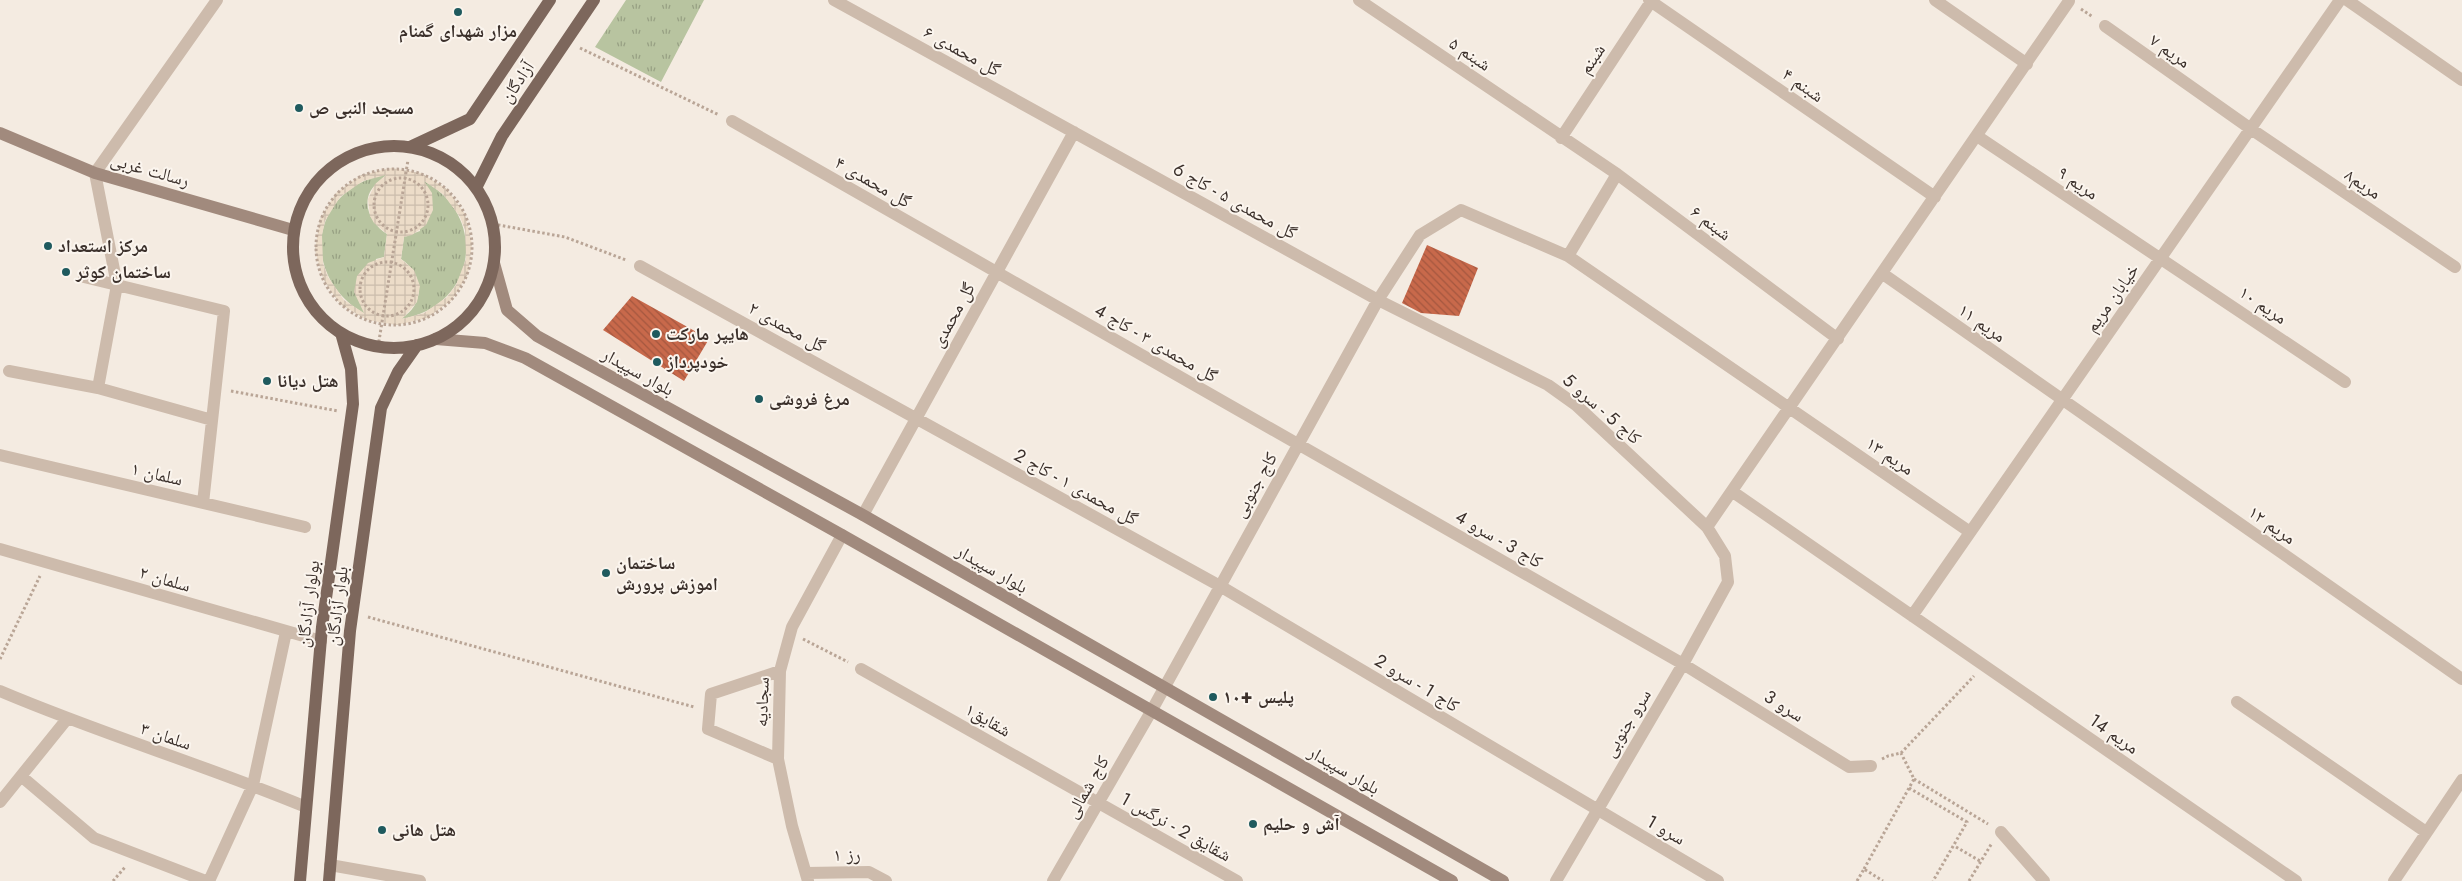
<svg xmlns="http://www.w3.org/2000/svg" width="2462" height="881" font-family="Jost,'Noto Naskh Arabic',sans-serif">
<style>
.grass{fill:url(#grass-tufts)}
.plaza{fill:url(#plaza-grid);fill-rule:evenodd}
.building{fill:url(#building-back-hatch)}
.lines{fill:none;stroke-linecap:round;stroke-linejoin:round}
.path{stroke:#b9a596;stroke-width:3;stroke-dasharray:2.5 2.5;stroke-linecap:butt}
.street{stroke:#cdbbac;stroke-width:12}
.secondary{stroke:#a18a7d;stroke-width:12}
.primary{stroke:#7d675c;stroke-width:12}
.poi-dot{fill:#1f5a5e;stroke:#fbf5ee;stroke-width:2}
.labels{text-anchor:middle;stroke-width:4;stroke-linejoin:round;paint-order:stroke}
.poi-label{font-size:18px;font-weight:bold;fill:#3b302b;stroke:#fbf5ee;text-anchor:start}
.street-label{font-size:18px;fill:#3b302b;stroke:#fbf5ee}
</style>
<defs>
<pattern id="grass-tufts" width="24" height="20" patternUnits="userSpaceOnUse" patternTransform="scale(1.25)"><rect width="24" height="20" fill="#b8c4a0"/><path d="M3 7l-1-3M5 7V3M7 7l1-3M15 17l-1-3M17 17v-4M19 17l1-3" fill="none" stroke="#97a083"/></pattern>
<pattern id="plaza-grid" width="8" height="8" patternUnits="userSpaceOnUse" patternTransform="scale(1.25)"><rect width="8" height="8" fill="#ecdcc8"/><path d="M0 4h8M4 0v8" fill="none" stroke="#cbbdac"/></pattern>
<pattern id="building-back-hatch" width="6" height="6" patternUnits="userSpaceOnUse" patternTransform="scale(1.25)"><rect width="6" height="6" fill="#c8694b"/><path d="M-1 5l2 2M0 0l6 6M5-1l2 2" fill="none" stroke="#a4573f"/></pattern>
</defs>
<rect width="100%" height="100%" fill="#f4ebe1"/>
<!-- grass -->
<path class="grass" d="M626,0H704L661,82L595,47Z
M387,174C382,179 373,186 370,192C362,208 374,226 387,234L384,257L376,259L365,314C298,276 310,188 387,174Z
M422,180C490,215 477,308 400,319C426,305 424,274 401,259L404,237L420,231Z"/>
<!-- plaza -->
<path class="plaza" d="M391,168L421,173L447,189L465,214L472,244L468,274L452,300L427,318L397,325L367,320L340,304L323,279L315,250L320,219L336,193L361,175ZM386,175L375,184L368,199L370,216L374,223L387,234L384,257L368,263L357,276L354,292L364,313L344,300L328,277L323,263L322,235L325,221L340,197L363,181ZM424,181L443,194L460,217L465,230L466,259L456,285L447,297L424,313L402,319L417,302L420,286L414,270L401,259L404,237L412,235L426,225L433,210L432,193Z"/>
<!-- building -->
<path class="building" d="M1427,245L1478,268L1459,316L1421,313L1402,303Z
M632,296L709,339L684,381L603,330Z"/>
<g class="lines">
<!-- path -->
<path class="path" d="M2081,9L2093,17
M580,48L719,115
M316 247a78 78 0 1 1 156 0a78 78 0 1 1-156 0Z
M374 205a27 27 0 1 1 54 0a27 27 0 1 1-54 0Z
M493,224L565,237L626,260
M360 289a27 27 0 1 1 54 0a27 27 0 1 1-54 0Z
M378,347L408,160
M231,391L338,411
M368,617L694,707
M803,639L848,662
M0,659L40,576
M1882,759L1888,756L1901,753L1974,676
M1914,779L1988,824
M1909,788L1967,822L1933,881
M1956,847L1980,861
M1864,869L1914,779L1901,753
M113,881L126,866
M1857,881L1864,869L1883,881
M1969,881L1992,843"/>
<!-- street -->
<path class="street" d="M834,0L1378,300L1548,385L1576,405L1707,527L1725,556L1728,582L1683,664L1556,881
M1359,0L1617,174L1838,339
M1649,0L1935,197
M1935,0L2027,64
M2347,0L2462,80
M2105,26L2251,129L2455,267
M732,121L1683,664L1849,767L1871,766
M1977,136L2345,382
M1561,138L1652,0
M1568,256L1617,174
M640,266L1220,586L1718,881
M1883,274L2462,679
M84,277L117,285L98,388
M9,371L98,388L212,420
M0,455L305,527
M1733,492L2296,881
M203,503L224,311L117,285L95,173L217,0
M863,515L1074,132
M1707,527L2069,1
M0,549L321,641
M1912,616L2340,0
M861,669L1237,881
M0,691C101,734 205,765 306,807
M2237,702L2426,832
M778,759L708,729L711,694L780,671
M21,776L94,838L206,881
M0,802L67,719
M2001,832L2044,881
M330,865L420,881
M806,873L869,872L886,881
M209,881L253,785L286,632
M808,881L792,826L778,759L780,671L792,627L842,535
M1053,881L1152,710L1378,300L1420,235L1461,210L1568,256L1970,532
M2394,881L2462,780"/>
<!-- secondary -->
<path class="secondary" d="M0,133L95,173L293,230
M494,263L507,310L537,336L863,515L1503,881
M436,339L485,343L525,358L842,535L1452,881"/>
<!-- primary -->
<path class="primary" d="M293 247a101 101 0 1 1 202 0a101 101 0 1 1-202 0Z
M410,147L470,119L550,0
M476,188L502,136L594,0
M300,881L322,627L353,404L351,369L341,333
M329,881L350,631L381,408L398,372L417,345"/>
</g>
<!-- markers -->
<g class="poi-dot">
<circle cx="458" cy="12" r="5"/>
<circle cx="299" cy="108" r="5"/>
<circle cx="48" cy="246" r="5"/>
<circle cx="66" cy="272" r="5"/>
<circle cx="656" cy="334" r="5"/>
<circle cx="657" cy="362" r="5"/>
<circle cx="267" cy="381" r="5"/>
<circle cx="759" cy="399" r="5"/>
<circle cx="606" cy="573" r="5"/>
<circle cx="1213" cy="697" r="5"/>
<circle cx="1253" cy="824" r="5"/>
<circle cx="382" cy="830" r="5"/>
</g>
<g class="labels">
<!-- poi labels -->
<g class="poi-label">
<text x="458" y="37" text-anchor="middle">مزار شهدای گمنام</text>
<text x="309" y="114">مسجد النبی ص</text>
<text x="58" y="252">مرکز استعداد</text>
<text x="76" y="278">ساختمان کوثر</text>
<text x="666" y="340">هایپر مارکت</text>
<text x="667" y="368">خودپرداز</text>
<text x="277" y="387">هتل دیانا</text>
<text x="769" y="405">مرغ فروشی</text>
<text x="616" y="569">ساختمان<tspan x="616" dy="21">اموزش پرورش</tspan></text>
<text x="1223" y="703">پلیس +۱۰</text>
<text x="1263" y="830">آش و حلیم</text>
<text x="392" y="836">هتل هانی</text>
</g>
<!-- street labels -->
<g class="street-label">
<text transform="translate(962 51) rotate(29)" y="6">گل محمدی ۶</text>
<text transform="translate(2170 51) rotate(35)" y="6">مریم ۷</text>
<text transform="translate(1470 54) rotate(34)" y="6">شبنم ۵</text>
<text transform="translate(1592 59) rotate(-56)" y="6">شبنم</text>
<text transform="translate(517 82) rotate(-56)" y="6">آزادگان</text>
<text transform="translate(1803 85) rotate(35)" y="6">شبنم ۴</text>
<text transform="translate(150 170) rotate(16)" y="6">رسالت غربی</text>
<text transform="translate(873 182) rotate(30)" y="6">گل محمدی ۴</text>
<text transform="translate(2078 183) rotate(34)" y="6">مریم ۹</text>
<text transform="translate(2363 184) rotate(34)" y="6">مریم۸</text>
<text transform="translate(1235 201) rotate(29)" y="6">گل محمدی ۵ - کاج 6</text>
<text transform="translate(1711 223) rotate(37)" y="6">شبنم ۶</text>
<text transform="translate(2112 298) rotate(-55)" y="6">خیابان مریم</text>
<text transform="translate(2263 305) rotate(34)" y="6">مریم ۱۰</text>
<text transform="translate(953 315) rotate(-61)" y="6">گل محمدی</text>
<text transform="translate(1982 323) rotate(35)" y="6">مریم ۱۱</text>
<text transform="translate(787 327) rotate(29)" y="6">گل محمدی ۲</text>
<text transform="translate(1156 343) rotate(30)" y="6">گل محمدی ۳ - کاج 4</text>
<text transform="translate(638 372) rotate(29)" y="6">بلوار سپیدار</text>
<text transform="translate(1602 409) rotate(41)" y="6">کاج 5 - سرو 5</text>
<text transform="translate(1890 456) rotate(34)" y="6">مریم ۱۳</text>
<text transform="translate(157 474) rotate(13)" y="6">سلمان ۱</text>
<text transform="translate(1255 485) rotate(-61)" y="6">کاج جنوبی</text>
<text transform="translate(1076 487) rotate(29)" y="6">گل محمدی ۱ - کاج 2</text>
<text transform="translate(2272 525) rotate(35)" y="6">مریم ۱۲</text>
<text transform="translate(1499 539) rotate(30)" y="6">کاج 3 - سرو 4</text>
<text transform="translate(992 569) rotate(30)" y="6">بلوار سپیدار</text>
<text transform="translate(165 579) rotate(16)" y="6">سلمان ۲</text>
<text transform="translate(308 604) rotate(-83)" y="6">بولوار آزادگان</text>
<text transform="translate(337 606) rotate(-83)" y="6">بلوار آزادگان</text>
<text transform="translate(1417 683) rotate(31)" y="6">کاج 1 - سرو 2</text>
<text transform="translate(762 702) rotate(-88)" y="6">سجادیه</text>
<text transform="translate(1784 706) rotate(32)" y="6">سرو 3</text>
<text transform="translate(988 720) rotate(30)" y="6">شقایق۱</text>
<text transform="translate(1627 723) rotate(-59)" y="6">سرو جنوبی</text>
<text transform="translate(2114 734) rotate(35)" y="6">مریم 14</text>
<text transform="translate(166 736) rotate(19)" y="6">سلمان ۳</text>
<text transform="translate(1344 770) rotate(30)" y="6">بلوار سپیدار</text>
<text transform="translate(1087 787) rotate(-60)" y="6">کاج شمالی</text>
<text transform="translate(1176 827) rotate(29)" y="6">شقایق 2 - نرگس 1</text>
<text transform="translate(1666 830) rotate(30)" y="6">سرو 1</text>
<text x="847" y="861">رز ۱</text>
</g>
</g>
</svg>
